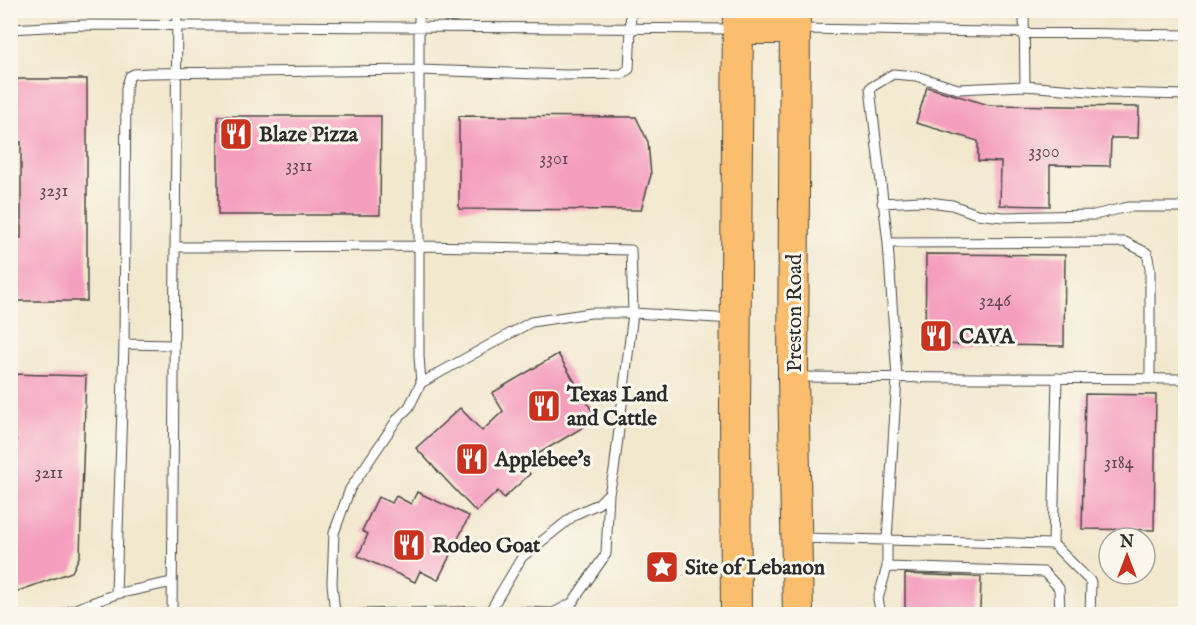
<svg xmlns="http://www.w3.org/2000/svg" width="1196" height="625" font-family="'IM FELL English',serif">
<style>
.building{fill:#f49ebe}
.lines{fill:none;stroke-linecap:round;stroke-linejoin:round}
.service-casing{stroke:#494743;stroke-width:11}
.primary-casing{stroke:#494743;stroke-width:32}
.service{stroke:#fff;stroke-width:9}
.primary{stroke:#fbbd6e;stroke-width:30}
.labels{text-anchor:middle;stroke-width:6;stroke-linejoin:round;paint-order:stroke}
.number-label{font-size:18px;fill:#5d4850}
.poi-label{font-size:21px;font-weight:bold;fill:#2b2b2b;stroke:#fbf7ec;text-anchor:start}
.street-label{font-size:21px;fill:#2b2b2b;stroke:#fbf7ec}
</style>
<rect width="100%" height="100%" fill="#fbf7ec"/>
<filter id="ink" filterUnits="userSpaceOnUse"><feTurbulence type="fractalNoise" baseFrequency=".0167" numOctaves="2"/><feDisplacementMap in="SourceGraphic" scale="12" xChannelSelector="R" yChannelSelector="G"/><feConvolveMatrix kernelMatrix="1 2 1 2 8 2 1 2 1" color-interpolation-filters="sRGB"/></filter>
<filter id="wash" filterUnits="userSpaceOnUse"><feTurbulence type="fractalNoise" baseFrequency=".008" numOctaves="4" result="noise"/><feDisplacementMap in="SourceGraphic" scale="24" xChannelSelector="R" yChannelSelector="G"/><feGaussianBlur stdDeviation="1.35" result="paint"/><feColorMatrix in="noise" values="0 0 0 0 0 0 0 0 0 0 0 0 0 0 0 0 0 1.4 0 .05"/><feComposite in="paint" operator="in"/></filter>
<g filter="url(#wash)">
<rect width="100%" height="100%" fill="#f2e8ce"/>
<g id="blocks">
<!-- building -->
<path class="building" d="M10,79H87V301H10V238H21V142H10Z
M927,87L989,105L1139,107L1138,138H1111L1110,166L1050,165V206L1000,205L1001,162L978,161V141L916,123Z
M218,116H381L380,215H218Z
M459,116L636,117L648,142L651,175L641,210L459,209Z
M926,254L1065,255L1064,346L925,344Z
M558,354L597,419L521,464L530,474L504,498L498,491L476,512L416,448L460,408L482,431L503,411L492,393Z
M10,374L86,376L80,555L72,572L10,594V506L14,505L16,439H10Z
M1085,394L1156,395L1154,530L1082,529Z
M417,492L469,516L438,580L420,571L415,582L358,556L368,534L362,531L378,497L392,503L396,496L411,504Z
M905,574L981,577L980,610L905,609Z"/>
</g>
</g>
<g filter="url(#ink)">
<use href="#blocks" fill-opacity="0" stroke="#494743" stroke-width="1.5"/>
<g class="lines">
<defs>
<path id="service" d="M1024,10L1025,86
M10,29L83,25L734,29
M801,29L1186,35
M882,203L921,201L952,205L977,214L1003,217L1094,215L1128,207H1186
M888,243L1125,242L1147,253L1150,268V378
M175,247L419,246L631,250L633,313H591L531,322L421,383
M124,344L174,345
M798,377L1186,379
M799,538L1053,544L1091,582L1090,614
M1053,544L1057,378
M887,567L1044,572L1059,588L1060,614
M116,594L172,582
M62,614L116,594L124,344L126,88L130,76L134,74L149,73L419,70L566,75L622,74L629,69L631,28L630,10
M172,614L177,10
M335,614L332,583L334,533L350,489L398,418L409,407L421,383L419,356V10
M360,614L490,611L553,613L572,603L606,554L609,493
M490,614V611L522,557L576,514L598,504L609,493L614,471L633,313L733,319
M881,614L878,599L887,567V540L897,378L888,243L870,88L893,74L916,76L958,89L1025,86L1113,93L1186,95"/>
<path id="primary" d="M795,10L793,377L798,614
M739,29H796
M736,614L735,407L738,10"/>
</defs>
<!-- service casing -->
<use href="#service" class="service-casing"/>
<!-- primary casing -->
<use href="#primary" class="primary-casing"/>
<!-- service -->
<use href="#service" class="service"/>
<!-- primary -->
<use href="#primary" class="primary"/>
</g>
</g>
<!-- icons -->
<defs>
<symbol id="restaurant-square" viewBox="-11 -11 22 22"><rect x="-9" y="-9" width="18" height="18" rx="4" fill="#c8321e" stroke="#fbf7ec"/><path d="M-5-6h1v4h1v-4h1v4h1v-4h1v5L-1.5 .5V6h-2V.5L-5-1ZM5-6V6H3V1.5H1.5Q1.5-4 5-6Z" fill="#fff"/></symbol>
<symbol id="sight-square" viewBox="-11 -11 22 22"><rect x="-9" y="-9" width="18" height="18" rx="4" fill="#c8321e" stroke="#fbf7ec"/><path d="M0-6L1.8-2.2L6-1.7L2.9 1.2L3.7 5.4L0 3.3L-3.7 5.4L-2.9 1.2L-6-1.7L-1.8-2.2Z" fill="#fff"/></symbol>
</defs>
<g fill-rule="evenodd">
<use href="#restaurant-square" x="217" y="115" width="38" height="38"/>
<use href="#restaurant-square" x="917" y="317" width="38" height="38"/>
<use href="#restaurant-square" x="525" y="387" width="38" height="38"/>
<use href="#restaurant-square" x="453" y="440" width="38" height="38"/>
<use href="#restaurant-square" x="390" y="526" width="38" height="38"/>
<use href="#sight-square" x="643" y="548" width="38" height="38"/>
</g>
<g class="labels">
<!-- number labels -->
<g class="number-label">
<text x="1044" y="157">3300</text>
<text x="554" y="164">3301</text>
<text x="299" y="171">3311</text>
<text x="54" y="196">3231</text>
<text x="995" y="306">3246</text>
<text x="1119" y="468">3184</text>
<text x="49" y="478">3211</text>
</g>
<!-- poi labels -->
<g class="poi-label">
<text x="259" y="141">Blaze Pizza</text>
<text x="959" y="343">CAVA</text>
<text x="567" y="401">Texas Land<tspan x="567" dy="24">and Cattle</tspan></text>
<text x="495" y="466">Applebee's</text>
<text x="432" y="552">Rodeo Goat</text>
<text x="685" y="574">Site of Lebanon</text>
</g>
<!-- street labels -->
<g class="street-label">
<text transform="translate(794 313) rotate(-90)" y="7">Preston Road</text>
</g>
</g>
<!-- margin -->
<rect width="1196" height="625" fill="none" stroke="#fbf7ec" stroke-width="36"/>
<!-- north arrow -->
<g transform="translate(1127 556)"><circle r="28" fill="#fbf7ec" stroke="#a8a59f" stroke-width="1.5"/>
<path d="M0-4.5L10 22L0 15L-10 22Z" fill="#c8321e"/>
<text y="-9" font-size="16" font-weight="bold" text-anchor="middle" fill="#2b2b2b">N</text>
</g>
</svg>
